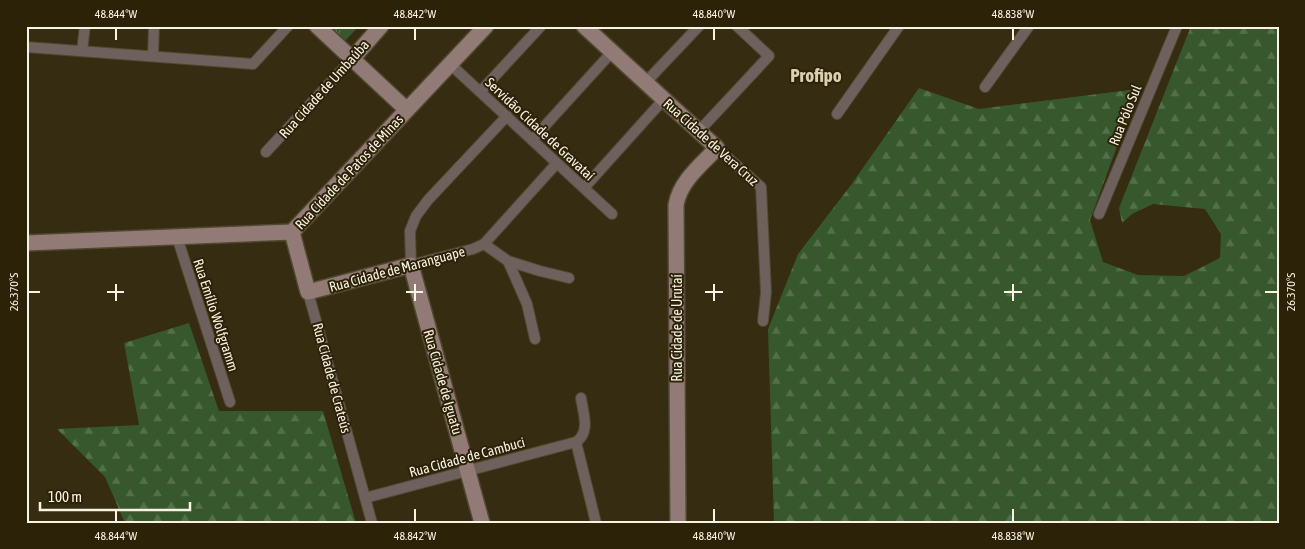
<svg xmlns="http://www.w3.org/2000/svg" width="1305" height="549" font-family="'Asap Condensed',sans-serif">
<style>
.forest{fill:url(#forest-firs)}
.park{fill:url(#park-tufts)}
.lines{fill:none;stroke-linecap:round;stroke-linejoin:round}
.street-casing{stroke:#51482f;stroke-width:12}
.secondary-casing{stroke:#51482f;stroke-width:18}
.street{stroke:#6e605c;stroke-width:10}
.secondary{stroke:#927b76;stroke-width:15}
.ticks{fill:none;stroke:#f9f3e3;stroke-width:2}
.labels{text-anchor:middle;stroke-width:4;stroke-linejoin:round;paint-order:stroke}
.street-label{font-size:14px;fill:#f9f3e3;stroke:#2c2208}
.district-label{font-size:19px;font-weight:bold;fill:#dccfb1;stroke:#2c2208}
.neatline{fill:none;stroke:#f9f3e3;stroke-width:2}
.ticks-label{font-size:12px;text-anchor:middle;fill:#f9f3e3}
</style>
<defs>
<pattern id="forest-firs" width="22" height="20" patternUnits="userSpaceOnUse" patternTransform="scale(1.25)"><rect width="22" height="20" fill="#36582c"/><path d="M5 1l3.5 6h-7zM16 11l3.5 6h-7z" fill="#54704a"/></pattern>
<pattern id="park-tufts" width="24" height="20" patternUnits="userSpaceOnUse" patternTransform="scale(1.25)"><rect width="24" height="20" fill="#36582c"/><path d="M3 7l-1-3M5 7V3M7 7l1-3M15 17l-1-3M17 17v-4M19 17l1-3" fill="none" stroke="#54704a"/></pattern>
</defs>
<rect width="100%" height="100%" fill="#362c12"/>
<!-- forest -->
<path class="forest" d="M1191,26H1279V523H774L768,329L798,254L851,185L919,88L979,109L1138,89L1090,220L1103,262L1138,275L1184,276L1220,258L1221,234L1205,209L1153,204L1132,214L1122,223L1119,208Z
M189,323L219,411H323L356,523H125L105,477L57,429L139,425L124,343Z"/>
<!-- park -->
<path class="park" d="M327,26H359L344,42Z"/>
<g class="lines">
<defs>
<path id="street" d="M26,47L253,64L288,26
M82,51L85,26
M153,56L154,26
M450,64L612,214
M645,83L699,26
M985,87L1029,26
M480,92L541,26
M837,114L899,26
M507,116L428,200L416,216L410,231L411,265L473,249L484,244L557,163
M699,131L769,56L737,26
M532,140L612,52
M717,148L761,187L766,292L763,321
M266,152L352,59
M584,188L664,99
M1099,214L1177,26
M177,237L230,402
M484,244L508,261L527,304L535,339
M508,261L540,271L569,278
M308,292L372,523
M576,442L596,523
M365,498L576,442C591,432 583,413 581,398"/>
<path id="secondary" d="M317,26L407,110
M584,26L717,148C701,165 680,181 676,205L678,523
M352,59L381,26
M292,232L308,292L411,265L482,523
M26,243L292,232L486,26"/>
</defs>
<!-- street casing -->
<use href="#street" class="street-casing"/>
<!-- secondary casing -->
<use href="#secondary" class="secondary-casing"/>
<!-- street -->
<use href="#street" class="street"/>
<!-- secondary -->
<use href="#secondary" class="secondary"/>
</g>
<!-- ticks -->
<path class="ticks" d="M116,28V40M415,28V40M714,28V40M1013,28V40M116,284V301M415,284V301M714,284V301M1013,284V301M28,292H40M107,292H124M406,292H423M705,292H723M1004,292H1022M1265,292H1278M116,509V522M415,509V522M714,509V522M1013,509V522"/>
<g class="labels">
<!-- street labels -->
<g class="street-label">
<text transform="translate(324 89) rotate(-48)" y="5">Rua Cidade de Umbaúba</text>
<text transform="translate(1125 115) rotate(-68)" y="5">Rua Pólo Sul</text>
<text transform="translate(540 129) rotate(43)" y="5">Servidão Cidade de Gravataí</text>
<text transform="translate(711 142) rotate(42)" y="5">Rua Cidade de Vera Cruz</text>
<text transform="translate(349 172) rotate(-47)" y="5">Rua Cidade de Patos de Minas</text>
<text transform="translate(397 269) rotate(-15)" y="5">Rua Cidade de Maranguape</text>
<text transform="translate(216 315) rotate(72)" y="5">Rua Emílio Wolfgramm</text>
<text transform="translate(677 328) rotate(-90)" y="5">Rua Cidade de Urutaí</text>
<text transform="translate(332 378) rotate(75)" y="5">Rua Cidade de Crateús</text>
<text transform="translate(443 382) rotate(74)" y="5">Rua Cidade de Iguatu</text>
<text transform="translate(467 457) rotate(-15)" y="5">Rua Cidade de Cambuci</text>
</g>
<!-- district labels -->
<g class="district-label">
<text x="816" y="82">Profipo</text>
</g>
</g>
<!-- border -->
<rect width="1305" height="549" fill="none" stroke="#2c2208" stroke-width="55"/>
<!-- scale -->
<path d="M40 502v8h150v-8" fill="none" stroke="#f9f3e3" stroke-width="2.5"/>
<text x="48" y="502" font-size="15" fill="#f9f3e3" stroke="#2c2208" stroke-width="4" paint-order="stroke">100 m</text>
<rect x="28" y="28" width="1250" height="494" class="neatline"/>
<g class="ticks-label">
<text x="116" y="18">48.844°W</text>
<text x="415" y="18">48.842°W</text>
<text x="714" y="18">48.840°W</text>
<text x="1013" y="18">48.838°W</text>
<text transform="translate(14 292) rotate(-90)" y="4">26.370°S</text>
<text transform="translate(1291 292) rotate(-90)" y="4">26.370°S</text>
<text x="116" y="540">48.844°W</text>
<text x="415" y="540">48.842°W</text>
<text x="714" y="540">48.840°W</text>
<text x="1013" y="540">48.838°W</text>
</g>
</svg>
